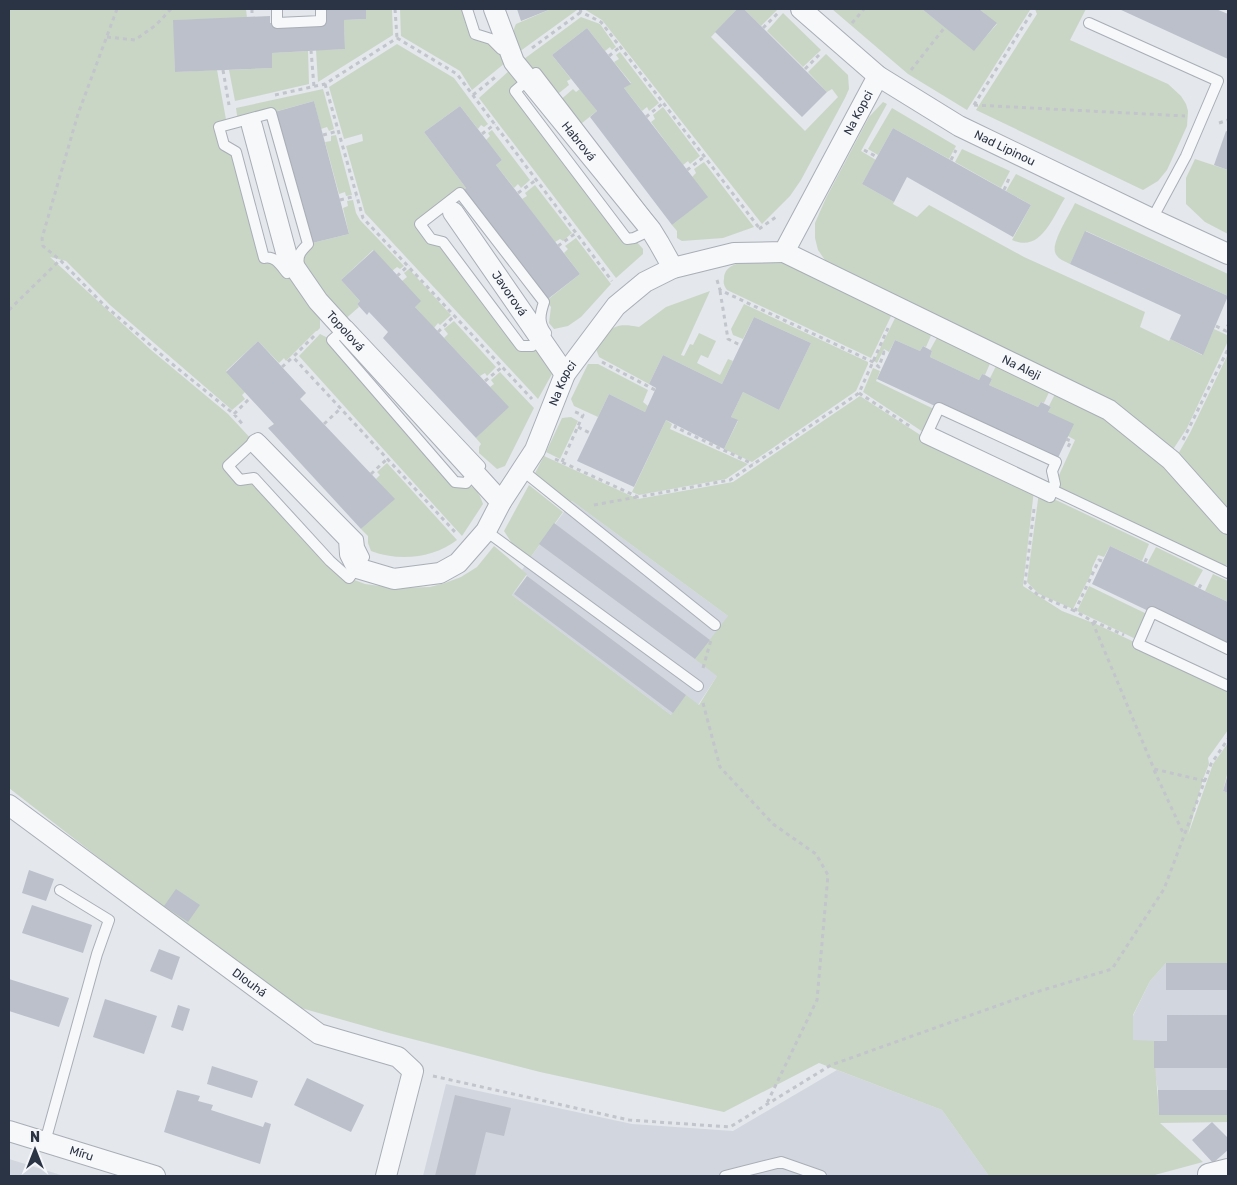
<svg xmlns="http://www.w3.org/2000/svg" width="1237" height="1185" font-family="Rubik,sans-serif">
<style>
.built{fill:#d2d6de}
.green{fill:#c9d6c5}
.building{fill:#bbc0ca}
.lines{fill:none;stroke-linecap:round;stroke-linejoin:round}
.service-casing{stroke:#a9aeb7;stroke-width:12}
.minor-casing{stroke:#a9aeb7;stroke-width:22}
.path{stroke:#c2c5cb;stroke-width:3;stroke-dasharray:4 4;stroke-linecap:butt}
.service{stroke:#f7f8fa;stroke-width:10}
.minor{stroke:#f7f8fa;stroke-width:20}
.labels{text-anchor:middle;stroke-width:4;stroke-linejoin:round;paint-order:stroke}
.street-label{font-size:12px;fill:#2b3445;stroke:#f4f6f9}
</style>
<rect width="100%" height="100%" fill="#e4e7ec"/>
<!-- built -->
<path class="built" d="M572,501L728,616L717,676L698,705L671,715L512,595L527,576L522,570L530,558Z
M1166,963H1228V1115H1159L1158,1090L1154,1068V1041H1133V1016L1150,981Z
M837,1070L942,1110L989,1176H423L446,1084L632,1124L733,1131Z
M9,1159L64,1176H9Z"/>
<!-- green -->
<path class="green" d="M9,9H246L247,18L174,20L175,72L217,70L227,125L220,127L224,145L236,152L264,257L287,273L320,319V328L317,331H316L286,361L284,358L279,363L258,341L226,371L245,392L242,395L245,399L232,410L110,305L66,261L50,257L151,350L228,414L254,442L228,466L240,480L254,478L349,578L365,584L395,588L430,587L445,583L461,577L477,567L494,546L527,574L512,595L671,715L686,695L699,705L717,676L695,659L728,616L572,501L570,503L534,475L544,456L638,499L733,482L860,396L925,438L1034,490L1023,586L1062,611L1096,624L1228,686V730L1208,758L1209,764L1203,779L1188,835L1213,764L1228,743V771L1223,791L1228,793V963H1166L1150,981L1133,1015V1040L1154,1041C1154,1066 1158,1090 1159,1115H1228V1122L1160,1123L1203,1162L1151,1176H989L942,1110L819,1063L724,1112L540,1072L389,1033L287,1004L9,788Z
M366,9H392L393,35L318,82L316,50L345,49L344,20L366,19Z
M400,9H467L475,34L496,43L505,63L472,90L460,71L401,36Z
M551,9L577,10L519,52C515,43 511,33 516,24Z
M584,9H737L711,37L805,131L838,97L832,89L827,92L808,72L826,54L848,75L849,89L845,98L801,180L790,196L762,224L602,20Z
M744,9H778L761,26Z
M832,9H922L974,50L997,24L979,9L1030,10L967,110L908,74Z
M1035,9H1086L1070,40L1168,84L1181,96L1186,104L1188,111L1187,126L1167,170L1158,181L1143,190L976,110L1037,14Z
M783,13L821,50L803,67L767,31Z
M581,17L600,24L616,47L612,50L610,47L605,51L587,28L552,55L571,79L567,81L569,85L554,97L524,59Z
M397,44L454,78L488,124L484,127L481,125L478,129L460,106L424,132L466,188L420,224L443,242L521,346L539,349L549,362L552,374L538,399L365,213L346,146L363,141L362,134L344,139L329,87Z
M308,51L309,84L235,101L229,70L272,68V53Z
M620,52L659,103L649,111L647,107L642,111L624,88L631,83L614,62L619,59L616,55Z
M510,70L517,79V86L627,239L636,241L643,249V254L616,278L479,98Z
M323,89L334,129L329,131L327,127L321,129L314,101L238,122L236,108Z
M573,89L576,92L580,89L597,111L577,127L558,102Z
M883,102L887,104L861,151L876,160L862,184L894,202L893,204L917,217L929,205L1024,257L1145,312L1140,327L1169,341L1170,339L1202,355L1214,329L1227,335L1228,333V341L1187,428L1172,451L827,263L818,250L815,238V223L826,198L869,117Z
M663,107L700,156L690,164L688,161L683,165L651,122L655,119L653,115Z
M892,108L956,146L949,159L893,128L878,155L868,149Z
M492,130L530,180L521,188L518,184L514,188L496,165L502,160L486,140L490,136L488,133Z
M336,135L352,195L346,196L345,192L339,194L325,142L331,141V136Z
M962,149L1010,171L1001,188L955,162Z
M1195,159L1228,170V234L1205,222L1186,204V178Z
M704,162L754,227L723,238L682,241L677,238V231L672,225L707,197L692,177L696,173L694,169Z
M1016,174L1065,198C1052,218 1041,253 1012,240L1031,205L1006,191Z
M535,185L572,233L563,241L560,239L555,242L522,199L527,196L525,193Z
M353,200L356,213L360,220L404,266L400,269L397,267L392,271L373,250L341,280L360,301L357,304L359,307L343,321L299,265L308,244L349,234L343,208L348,206L347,201Z
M1075,203L1228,274V296L1086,231L1070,264C1064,261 1057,259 1055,252C1052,241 1070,214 1075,203Z
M576,238L611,284L581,317L568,326L554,329L549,323L551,307L546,301L580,274L564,253L568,249L565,246Z
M759,260H776L786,263L893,312L871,358L727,290C724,286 723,283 724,279C724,262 746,262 759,260Z
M409,269L451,315L440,325L438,323L434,328L415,307L402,281L407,277L404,273Z
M710,291L681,355L684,356L690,344L693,345L699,333L716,341L708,358L701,355L697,363L720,375L728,359L733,361L722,384L663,355L649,384L599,357L596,349C610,328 613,322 639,327L666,307Z
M744,304L868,362V364L856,391L752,462L724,449L738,421L731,417L743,392L779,410L811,343L754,317L743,339L733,335L731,329Z
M897,314L933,331L926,347L923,346L920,351L895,340L889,352L884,349L877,363L874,361Z
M454,321L496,367L487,376L485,373L480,376L444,338L448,334L444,329Z
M320,334L332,340L455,482C472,485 477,486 483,504L462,536L299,356Z
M939,334L992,359L985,375L982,374L979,380L930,357L932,351L930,350Z
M1228,354V511L1177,456L1190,433Z
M998,362L1051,388L1044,403L1041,402L1038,407L989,385L992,379L990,378Z
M588,364H598L648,390L643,402L648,406L645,412L609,394L598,417L574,406L571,399Z
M873,368L880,371L876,381L938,411L926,434L863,392Z
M500,372L534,408L505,466L497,469L479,453V447L481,444L476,438L508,407L490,387L494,384L491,380Z
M1057,390L1092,409L1137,439L1228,532V565H1222L1061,489L1055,484L1075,440L1068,436L1048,412L1051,407L1049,406Z
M571,417L578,421L560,459L546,452L562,418Z
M666,420L672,424L670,429L748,464L726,479L639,495L632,492Z
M387,463L457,540C433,558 400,562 371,551L368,543V536L361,529L394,499L376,479L380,475L377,472Z
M529,485L563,512L530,558L513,545L504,531Z
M1039,492L1149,544L1142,561L1110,546L1104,557L1098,555L1092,568V572L1073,609L1039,594L1027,582Z
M1156,547L1203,570L1194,586L1147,564Z
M1213,574L1228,581V602L1205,591Z
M1089,586L1151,616L1140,641L1077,611Z"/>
<!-- building -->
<path class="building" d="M321,9H366V19L344,20L345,49L272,53V68L175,72L173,20L270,16V23L315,21Z
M517,9H551L521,21Z
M737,9H744L827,92L802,117L715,32Z
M922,9H979L997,23L974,51Z
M1119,9H1216L1228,14V59Z
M587,28L631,84L624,88L708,197L672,225L590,117L597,111L552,55Z
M314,101L349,234L308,244L271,113Z
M460,106L502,160L496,165L580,274L544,302L460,193L466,188L424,132Z
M893,128L1031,205L1013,237L907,177L894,202L862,184Z
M1226,131L1228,132V170L1214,165Z
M1085,231L1228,296L1203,355L1170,339L1181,315L1070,264Z
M374,250L421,301L415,307L509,407L476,438L383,338L388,332L369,312L367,315L357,304L360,301L341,280Z
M754,317L811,343L779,410L743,392L731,417L738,420L724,449L666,420L634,487L577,461L609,394L645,412L656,388L649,384L663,355L722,384Z
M895,340L920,351L923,346L932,351L930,357L979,380L982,374L985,375L992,379L989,385L1038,407L1041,402L1051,407L1048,412L1074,424L1056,462L877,379Z
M258,341L306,393L300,399L395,499L361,529L268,428L274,424L226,372Z
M554,523L710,640L695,659L539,544Z
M1110,546L1228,602V649L1092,584Z
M527,576L686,695L673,713L514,594Z
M1228,774V793L1223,791Z
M29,870L54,879L46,901L22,893Z
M176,889L200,905L188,922L164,906Z
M32,905L92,925L83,953L22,933Z
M159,949L180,957L172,980L150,971Z
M1166,963H1228V990H1166Z
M9,979L69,998L59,1027L9,1011Z
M105,999L157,1016L144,1054L93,1037Z
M178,1005L190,1009L183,1031L171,1027Z
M1167,1015H1228V1068H1154V1041H1167Z
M212,1066L258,1081L252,1098L207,1084Z
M307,1078L364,1105L351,1132L294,1105Z
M177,1090L200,1096L198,1101L213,1105L211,1110L263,1127L265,1122L271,1124L260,1164L164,1132Z
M1158,1090H1228V1115H1159Z
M455,1095L511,1108L504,1136L486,1132L475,1176H435Z
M1212,1122L1228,1138V1150L1213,1163L1192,1140Z"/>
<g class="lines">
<defs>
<path id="service" d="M277,9V23L321,21V9
M467,9L475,34L491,39L501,49L506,47
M1089,23L1218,81L1186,156L1152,219
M536,73L655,228L634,238L627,239L515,91Z
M271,113L308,244C301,251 297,255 299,265L287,273C281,266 275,255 264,258L236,152L224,145L219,127Z
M460,193L544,302C540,314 538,322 546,333L532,346H521L443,242L431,239L420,224Z
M348,326L480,466L466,483L455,482L332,340Z
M939,408L1056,462L1052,471L1055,484L1050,497L925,438Z
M930,432L1228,573
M258,438L358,539L359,547L364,557L349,578L330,561L254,478L240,480L228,466Z
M522,470L715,625
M486,531L698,686
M1228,649L1152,612L1138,644L1228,686
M45,1142L97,954L109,920L60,890
M725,1176L781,1162L821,1176"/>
<g id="minor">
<path id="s1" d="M494,9L514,62L651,230L659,243L673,268"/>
<path id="s2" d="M801,9L878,76L959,126L1152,219L1228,254"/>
<path id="s3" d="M252,126L287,256L318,301L501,502"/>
<path id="s4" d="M453,212L565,374"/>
<path id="s5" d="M784,252L1109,410L1171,460L1228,524"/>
<path id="s6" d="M257,444L349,539L350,554L357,568L394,579L440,573L458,563L486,531L501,502L535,450L565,374L616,306L645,282L673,268L734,253L784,252L878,76"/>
<path id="s7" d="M9,805L319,1034L398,1057L413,1071L386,1176"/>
<path id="s8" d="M9,1131L155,1176"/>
<path d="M1208,1174L1228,1169"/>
</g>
</defs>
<!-- service casing -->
<use href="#service" class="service-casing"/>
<!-- minor casing -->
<use href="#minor" class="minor-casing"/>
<!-- path -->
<path class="path" d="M117,9L78,114L42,238L43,246L60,260L103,304L171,363L234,414L244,426
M252,9V17
M395,9L397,38
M580,9L581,12L601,22L760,229
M852,23L864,9
M763,28L778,13
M107,37L135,40L156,25L171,9
M397,38L457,74L612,281
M532,48L581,12
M311,50L314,87
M609,56L620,47
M805,69L819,55
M223,70L229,105
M911,70L945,27
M325,84L363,218L532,399
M275,95L325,84L397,38
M473,95L498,75
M974,105L1185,116
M974,105L1032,12V9
M646,117L663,103
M1219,123L1228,120
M482,134L495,124
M323,135L338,131
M864,150L877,157
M951,160L956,150
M687,170L704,157
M1004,190L1010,176
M518,193L536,180
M340,200L356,196
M759,229L776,217
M558,246L576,233
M397,276L409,265
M717,280L720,290L873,362L879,367L884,352L888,354
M720,291L728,339L740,345
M9,310L60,260
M1216,326L1226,331L1228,325
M438,332L455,315
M314,336L293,357L455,532
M602,362L655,390
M282,367L293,357
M485,381L502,367
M859,393L911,427
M234,414L250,398
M324,424L341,408
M676,425L675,427L753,464
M578,427L590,433
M1066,439L1071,441L1067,449
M1183,440L1228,349
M555,459L638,497L730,480L859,393L888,328
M562,462L583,415L573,411
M371,474L388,458
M594,505L637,497
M1034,509L1025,583L1038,595L1075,611
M1102,561L1099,560L1075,611L1092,621L1154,769L1205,781
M1145,562L1148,555
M1199,588L1203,581
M1093,621L1124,635
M703,668L711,640
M703,703L720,767L773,824L816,854L828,875L817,1000L767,1103
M1154,770L1184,835
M433,1076L629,1120L730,1127L831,1065L1033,993L1112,969L1164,889L1211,764L1228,739"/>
<!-- service -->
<use href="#service" class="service"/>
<!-- minor -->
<use href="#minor" class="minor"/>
</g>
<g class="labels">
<!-- street labels -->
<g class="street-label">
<text dy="4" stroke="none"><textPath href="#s6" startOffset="912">Na Kopci</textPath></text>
<text dy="4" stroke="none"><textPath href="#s1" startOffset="159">Habrová</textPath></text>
<text dy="4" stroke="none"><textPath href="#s2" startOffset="248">Nad Lipinou</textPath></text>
<text dy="4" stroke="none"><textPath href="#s4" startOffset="99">Javorová</textPath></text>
<text dy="4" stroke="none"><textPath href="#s3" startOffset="230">Topolová</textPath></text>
<text dy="4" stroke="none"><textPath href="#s5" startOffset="264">Na Aleji</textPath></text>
<text dy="4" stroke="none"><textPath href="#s6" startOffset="478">Na Kopci</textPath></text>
<text dy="4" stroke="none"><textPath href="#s7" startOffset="299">Dlouhá</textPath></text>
<text dy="4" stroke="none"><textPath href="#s8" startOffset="76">Míru</textPath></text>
</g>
</g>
<!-- border -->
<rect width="1237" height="1185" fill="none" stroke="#2b3445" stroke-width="20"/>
<!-- north arrow -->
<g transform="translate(35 1150)" stroke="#f4f6f9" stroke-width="4" paint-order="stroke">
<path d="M0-4L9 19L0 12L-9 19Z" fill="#2b3445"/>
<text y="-8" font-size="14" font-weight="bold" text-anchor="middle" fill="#2b3445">N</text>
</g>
</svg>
